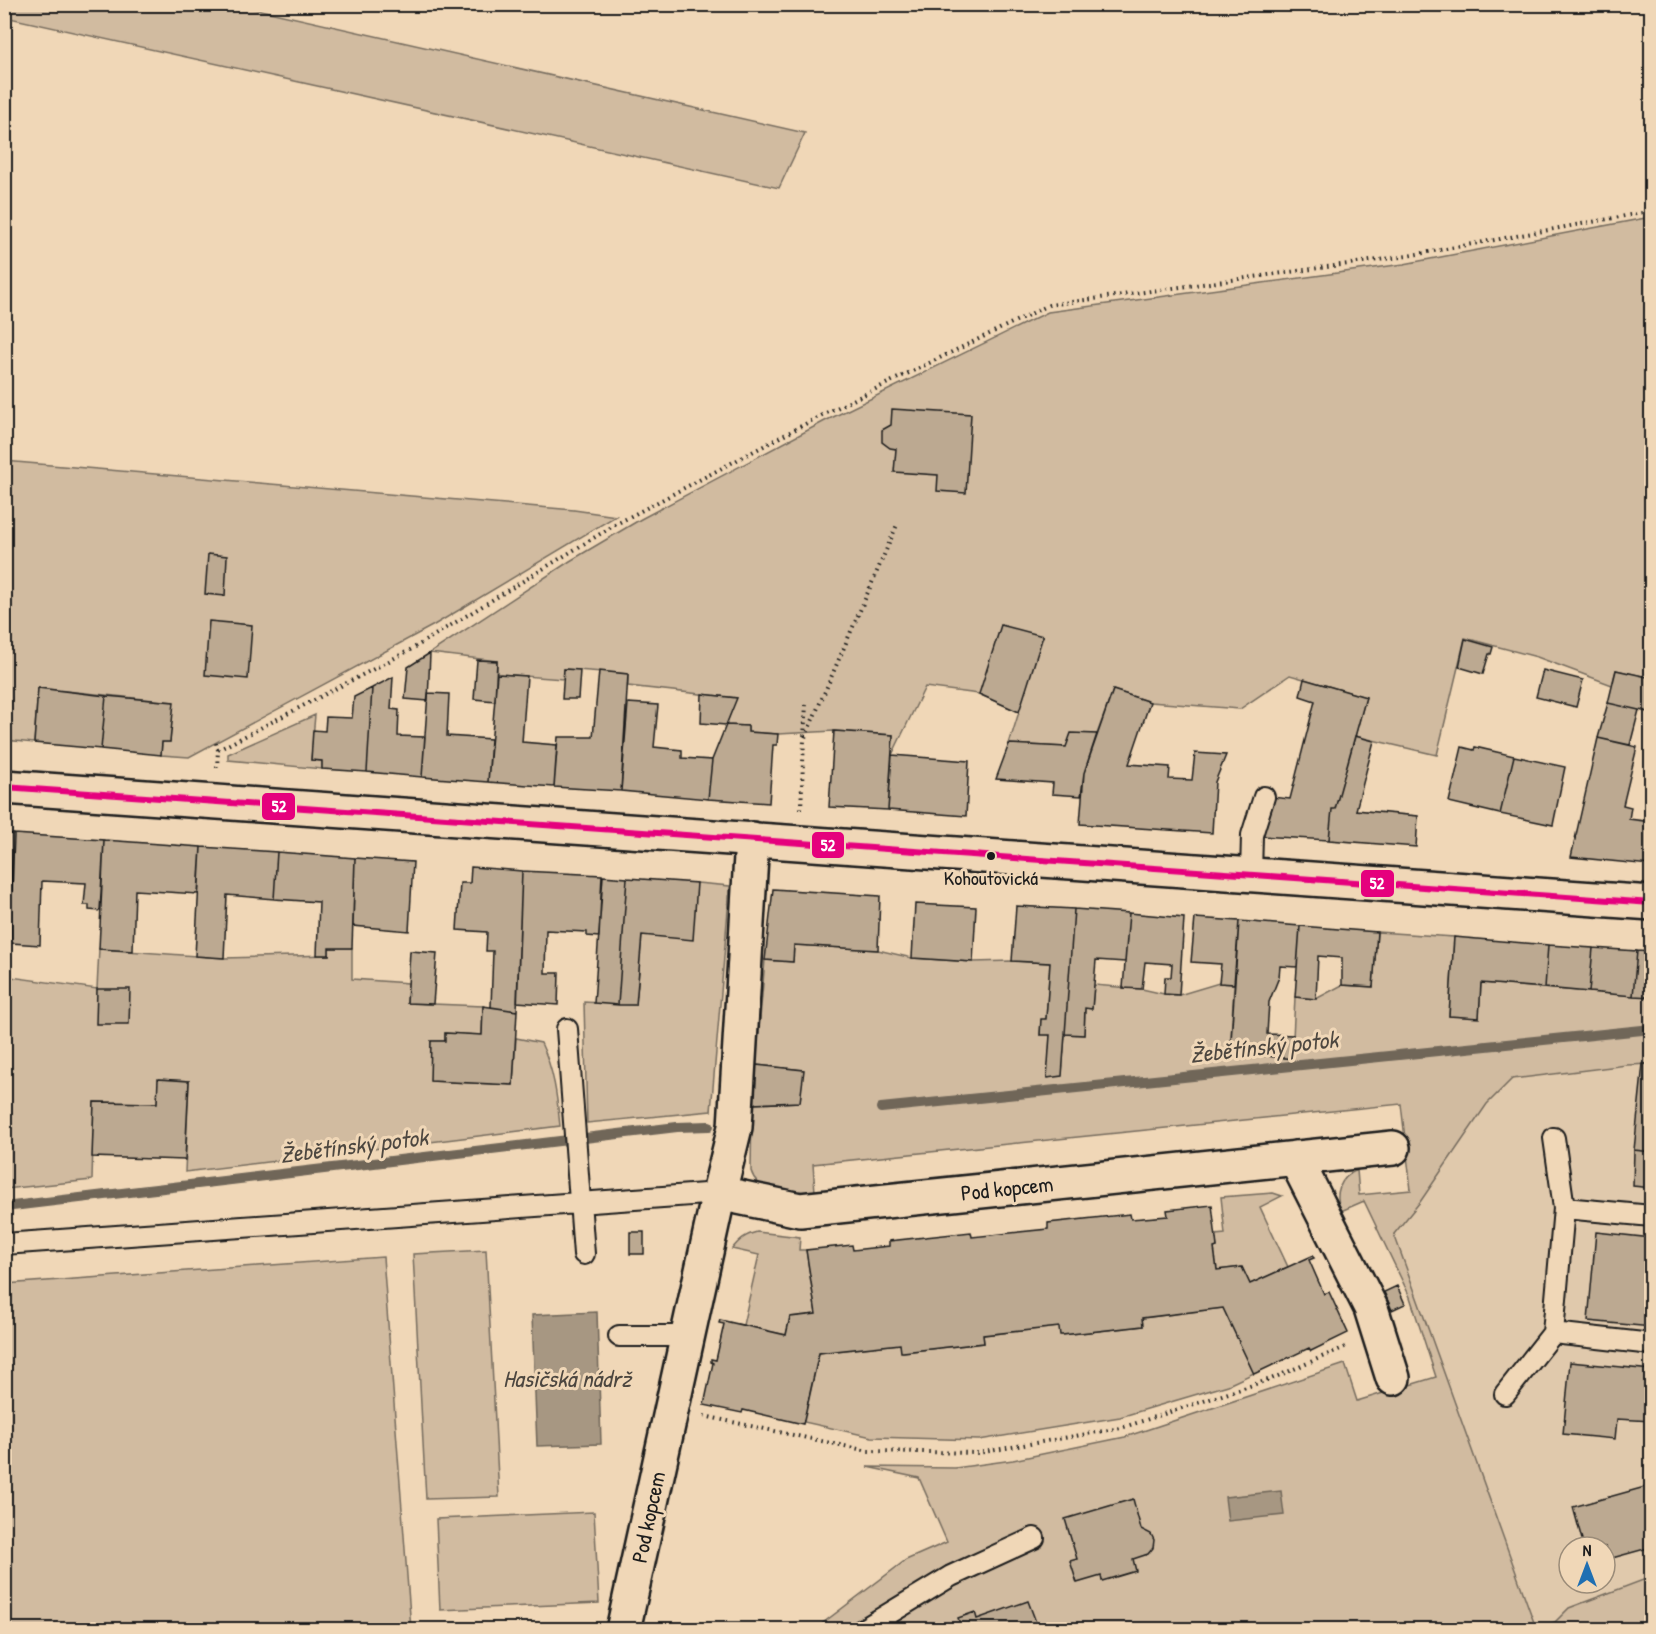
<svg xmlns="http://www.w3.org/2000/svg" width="1656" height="1634" font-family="'Patrick Hand',sans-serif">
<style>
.built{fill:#e0c9ac;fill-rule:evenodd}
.green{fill:#d1bba0;stroke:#766c5e;stroke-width:1.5}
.water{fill:#a79782;stroke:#6f6659;stroke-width:1.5}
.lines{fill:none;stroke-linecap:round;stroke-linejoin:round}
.stream{stroke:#6f6659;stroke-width:10}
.building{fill:#bca991;stroke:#1c1c1c;stroke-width:1.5}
.lane-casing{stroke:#1c1c1c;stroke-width:24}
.street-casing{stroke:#1c1c1c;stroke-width:38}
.secondary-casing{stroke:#1c1c1c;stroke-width:38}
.path{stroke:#1c1c1c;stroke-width:4;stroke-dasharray:1.5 4.5;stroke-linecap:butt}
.lane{stroke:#f0d7b7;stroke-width:20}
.street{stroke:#f0d7b7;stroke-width:33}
.secondary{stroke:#f0d7b7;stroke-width:33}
.bus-1-casing{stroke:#f0d7b7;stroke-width:10}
.bus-1{stroke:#e5007d;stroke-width:6}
.bus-dot{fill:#1c1c1c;stroke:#f0d7b7;stroke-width:2}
.labels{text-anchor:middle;stroke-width:6;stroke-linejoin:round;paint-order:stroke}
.bus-label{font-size:20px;fill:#1c1c1c;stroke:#f0d7b7}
.street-label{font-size:22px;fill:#1c1c1c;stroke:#f0d7b7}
.water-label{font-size:24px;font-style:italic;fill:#4d4740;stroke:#f0d7b7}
.line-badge{stroke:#f0d7b7;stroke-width:2}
.badge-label{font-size:16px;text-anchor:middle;font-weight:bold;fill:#fff}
</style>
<rect width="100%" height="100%" fill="#f0d7b7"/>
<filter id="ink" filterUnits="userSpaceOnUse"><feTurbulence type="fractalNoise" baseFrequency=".0167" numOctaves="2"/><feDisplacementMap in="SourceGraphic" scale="12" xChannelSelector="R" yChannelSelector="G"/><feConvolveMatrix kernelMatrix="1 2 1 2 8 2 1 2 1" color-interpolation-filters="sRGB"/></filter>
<g filter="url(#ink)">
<!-- built -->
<path class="built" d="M1643,1064H1651V1577L1569,1608L1555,1622L1537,1628L1393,1234L1420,1202L1487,1104L1512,1079ZM1569,1547H1605V1583H1569Z"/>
<!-- green -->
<path class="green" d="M5,4L238,5L805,133L779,188L5,17Z
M1651,217V678L1616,670L1612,685L1537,657L1465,638L1437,755L1355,736L1366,697L1290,675L1240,709L1150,702L1113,690L1097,734L1066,747L1009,744L1019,712L979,694L925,687L892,755L893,735L834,731L778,734L748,732V726L726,725L736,698L628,686V674L564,669L563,679L497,674V661L430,653L570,561L641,519L825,421L1048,312L1404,264Z
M4,461L574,510L616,516L434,625L189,757L161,755L162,742H170L173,702L38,688L34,743L5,740Z
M315,715L311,760L322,761V769L228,760V754Z
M697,883L730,886L711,1111L587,1123L584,1002L636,1005L642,935Z
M1377,932L1454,937L1449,1016L1479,1017L1481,983L1651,997V1064L1627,1065L1512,1079L1487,1104L1420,1202L1394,1234L1536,1628L1555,1622L1569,1608L1651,1577V1629H815L906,1560L947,1542L919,1478L867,1467L955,1468L1013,1460L1125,1437L1345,1364L1357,1401L1436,1377L1410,1297L1364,1201L1341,1211C1334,1194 1339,1178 1357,1170L1359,1195L1411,1190L1401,1104L813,1164L815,1192C793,1191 759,1197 751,1171L752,1104L800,1102L803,1070L756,1065L765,960L793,962L794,945L878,950L912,958L973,962L1012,961L1050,963L1046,1019L1041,1020L1040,1034L1050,1035L1048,1078L1062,1074L1065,1034L1084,1035L1085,1008L1092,1009L1094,985L1142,989L1164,994L1179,995L1219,983L1234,984L1230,1056L1251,1054L1292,1059L1295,997L1316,999L1342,985L1373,987Z
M329,948H352V979L408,983L407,1003L483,1006L482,1035L445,1033V1041H431V1081L513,1085L516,1038L541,1043C554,1070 557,1096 560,1126L185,1172L189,1081L159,1079L157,1103L94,1102L92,1180L5,1189L4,976L97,989L99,949L224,958L329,955Z
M1273,1193L1282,1196L1260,1207L1288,1267L1250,1284L1242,1267L1217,1270L1214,1248L1217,1247L1215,1235L1225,1234L1221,1197Z
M757,1232L800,1237L799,1250H806L816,1314L790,1317L786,1335L743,1325L759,1255L732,1249C740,1239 745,1235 757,1232Z
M486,1250L499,1497L426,1499L413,1254Z
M383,1257L411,1629H5V1284Z
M1223,1308L1254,1373L1228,1385L1120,1417L979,1440L872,1437L804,1422L819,1353L900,1344L903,1352L984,1343L983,1335L1059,1327L1062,1335L1143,1326L1142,1318Z
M594,1512L599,1603L440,1610L436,1519Z"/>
<!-- water -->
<path class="water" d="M597,1312L601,1444L537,1446L532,1315Z
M1281,1491L1284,1515L1228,1521L1225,1497Z"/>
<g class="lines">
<!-- stream -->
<path class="stream" d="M881,1108L1652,1029
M4,1207L677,1127L709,1126"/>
</g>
<!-- building -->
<path class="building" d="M892,409L971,414L966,493L937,491L938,475L894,472L896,449L890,448L882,442V430L891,425Z
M208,554L227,556L225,596L205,594Z
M209,621L252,625L248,679L205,675Z
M1001,625L1043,636L1019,712L979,694Z
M1465,639L1493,647L1491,654H1489L1483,674L1459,667Z
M430,653L428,701L405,699L408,667Z
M477,660L497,661L495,701L474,699Z
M564,669L580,670L578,699H562Z
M1543,670L1583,680L1576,707L1536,697Z
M1616,670L1652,678V713L1608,703Z
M599,671L628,674L621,791L554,787L558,737H593Z
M497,674L527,676L522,742L557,745L554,787L488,782Z
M393,677L391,709L399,710L398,736L425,737L422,777L367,772L372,688Z
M1304,679L1366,697L1335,809H1332L1329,840L1260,836L1271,797L1290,799L1315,701L1300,696Z
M38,688L106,696L101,749L34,743Z
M372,688L367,772L322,769V761L311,760L313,730L325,731L326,717L352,718L354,697Z
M1113,690L1150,702L1129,764L1170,767L1169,779L1192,780L1195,753L1226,755L1215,782L1212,833L1080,824L1084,773Z
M428,693L449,694L447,736L491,739L488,782L422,777Z
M702,694L737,698L726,725L701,723Z
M106,696L174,702L170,742H162L161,755L101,749Z
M628,703L658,705L654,747L682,750V758L712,760L708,799L621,791Z
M1608,703L1639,710L1630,745L1598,738Z
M726,725L748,726V732L778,734L777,745H773L769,803L708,799L712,760Z
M834,731L893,735L888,810L829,807Z
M1071,733L1097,734L1084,773L1081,796L1052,794L1053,783L996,779L1009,744L1066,747Z
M1355,736L1374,741L1356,810L1418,816L1416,847L1329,840L1332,809H1335Z
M1598,738L1637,747L1623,805L1631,807L1629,819L1652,822L1650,865L1571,857Z
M1462,747L1474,750L1475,747L1514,756L1500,814L1449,802Z
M892,755L969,761L966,816L888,810Z
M1514,756L1565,767L1553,825L1500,814Z
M4,833L14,834L12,891L4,890Z
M14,834L104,840L100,911L89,910V905H84L86,883L42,881L40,945L11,943V878Z
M104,840L201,847L198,894L135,890L133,951L99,949Z
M201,847L277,852L274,899L227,895L224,958L195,956Z
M277,852L355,858L352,948H329V955H317L319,902L274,899Z
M355,858L413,862L409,931L353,926Z
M471,867L522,871L517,1011L491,1007L493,951H486L487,932L457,930L460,883H470Z
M522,871L602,875L599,937L587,936V932L546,930L545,973H559L558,1005L517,1002Z
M603,876L627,878L618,1005L594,1003Z
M627,878L697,883L693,940L642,935L636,1005H618Z
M773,889L880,896L878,950L794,945L793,962L765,960Z
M915,904L976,907L973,962L912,958Z
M1016,906L1074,909L1062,1076L1047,1078L1050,1035H1040L1041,1019H1046L1050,963L1012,961Z
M1074,909L1129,913L1125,962L1096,960L1092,1009L1085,1008L1084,1035L1065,1034Z
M1129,913L1184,918L1179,995L1164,994L1165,977H1171L1172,964L1145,962L1142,989L1123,988Z
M1195,918L1239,921L1234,984L1219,983L1221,964L1191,962Z
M1239,921L1300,926L1297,967L1280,966L1279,977L1269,1002L1267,1034L1293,1035V1059L1251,1054L1230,1056Z
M1300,926L1377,932L1373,987L1342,985V958L1318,956L1316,999L1295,997Z
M1454,937L1548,945L1545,988L1481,983L1479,1018L1449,1016Z
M1548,945L1593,948L1589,992L1545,988Z
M1593,948L1637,951L1633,996L1589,992Z
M410,951L437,953L433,1004L407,1003Z
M1637,951L1652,952V997L1633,996Z
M97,989H130L129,1024H96Z
M483,1006L517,1011L513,1085L430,1081L431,1041H445V1033L482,1035Z
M1643,1064H1652V1152L1634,1150Z
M756,1065L804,1070L800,1102L752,1104Z
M158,1079L189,1081L185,1160L92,1157L94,1102L157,1103Z
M1634,1150L1652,1152V1188L1633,1186Z
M1212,1205L1217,1247L1214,1248L1217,1270L1242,1267L1250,1284L1312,1256L1314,1258L1309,1260L1324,1294L1329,1292L1348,1333L1311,1351L1309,1348L1254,1374L1223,1308L1142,1318L1143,1326L1062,1335H1060L1059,1327L983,1335L984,1343L903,1352H901L900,1344L826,1352L819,1353L803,1424L743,1410L742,1413L704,1405L713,1363L711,1362V1359L716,1360L724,1324L719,1323L720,1320L786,1335L790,1317L816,1314L806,1250L852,1245L853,1250L889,1246V1241L971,1232L972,1237L1048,1229V1223L1130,1214L1131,1219L1168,1216L1167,1210Z
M630,1232H644V1254H630Z
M1596,1232L1652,1238V1327L1588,1321Z
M1397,1286L1405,1304L1392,1310L1384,1292Z
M1570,1362L1652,1370V1421L1617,1419L1615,1439L1563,1434Z
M1652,1485V1547L1605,1560V1547H1584L1573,1507Z
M1133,1499L1141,1529L1151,1534L1154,1540L1153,1548L1148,1554L1133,1559L1136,1571L1102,1581L1101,1576L1077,1583L1070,1561L1077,1559L1065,1519Z
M1028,1601L1039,1630H962L958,1618L975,1612L977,1619Z"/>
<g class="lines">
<defs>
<path id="lane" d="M1251,874L1252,835L1264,797
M567,1029L584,1254
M1564,1208L1652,1216
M4,1244L719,1193
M1553,1333L1652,1344
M619,1336H687
M1505,1394L1553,1333L1564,1208L1554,1138
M862,1630L951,1576L1034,1538"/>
<path id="street" d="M1295,1158L1371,1308L1393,1378
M719,1193L800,1210L1393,1148
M623,1630L719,1193L735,1127L752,839"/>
<path id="secondary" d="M4,787L1652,903"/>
</defs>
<!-- lane casing -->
<use href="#lane" class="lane-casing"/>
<!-- street casing -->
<use href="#street" class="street-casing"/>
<!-- secondary casing -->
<use href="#secondary" class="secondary-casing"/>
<!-- path -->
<path class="path" d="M804,736L806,705
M216,743L218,750
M217,768L218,750L412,649L618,523L824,414L1049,305L1407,256L1652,211
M801,809L804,740L897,525
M704,1416L868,1451L978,1453L1121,1428L1271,1379L1345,1347"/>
<!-- lane -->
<use href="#lane" class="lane"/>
<!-- street -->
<use href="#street" class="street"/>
<!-- secondary -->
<use href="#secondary" class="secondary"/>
<defs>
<path id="bus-1" d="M4,787L1652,903"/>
</defs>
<!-- bus-1 casing -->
<use href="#bus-1" class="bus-1-casing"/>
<!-- bus-1 -->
<use href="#bus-1" class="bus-1"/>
</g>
</g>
<!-- markers -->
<circle class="bus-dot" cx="991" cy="856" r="5"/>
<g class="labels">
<!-- bus labels -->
<g class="bus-label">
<text x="991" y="885">Kohoutovická</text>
</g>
<!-- street labels -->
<g class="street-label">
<text transform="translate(1007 1188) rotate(-6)" y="8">Pod kopcem</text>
<text transform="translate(648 1517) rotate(-78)" y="8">Pod kopcem</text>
</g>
<!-- water labels -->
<g class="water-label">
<text transform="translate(1264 1047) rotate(-6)" y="8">Žebětínský potok</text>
<text transform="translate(354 1146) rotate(-7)" y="8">Žebětínský potok</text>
<text x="567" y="1387">Hasičská nádrž</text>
</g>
</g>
<g class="line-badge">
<rect x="261" y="792" width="35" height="29" rx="6" fill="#e5007d"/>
<rect x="811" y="831" width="34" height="28" rx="6" fill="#e5007d"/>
<rect x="1360" y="869" width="35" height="29" rx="6" fill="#e5007d"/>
</g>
<g class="badge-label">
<text x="279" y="812">52</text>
<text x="828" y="851">52</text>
<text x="1377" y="889">52</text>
</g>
<!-- margin -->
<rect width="1656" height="1634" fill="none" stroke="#f0d7b7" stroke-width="24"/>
<rect x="12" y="12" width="1632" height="1610" fill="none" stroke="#1c1c1c" stroke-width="2" filter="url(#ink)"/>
<!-- north arrow -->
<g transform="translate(1587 1565)"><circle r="28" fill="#f0d7b7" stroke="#9b8c79" stroke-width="1.5"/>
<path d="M0-4.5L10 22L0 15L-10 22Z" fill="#1f6fb2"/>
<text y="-9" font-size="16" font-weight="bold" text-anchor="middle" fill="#1c1c1c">N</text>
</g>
</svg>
